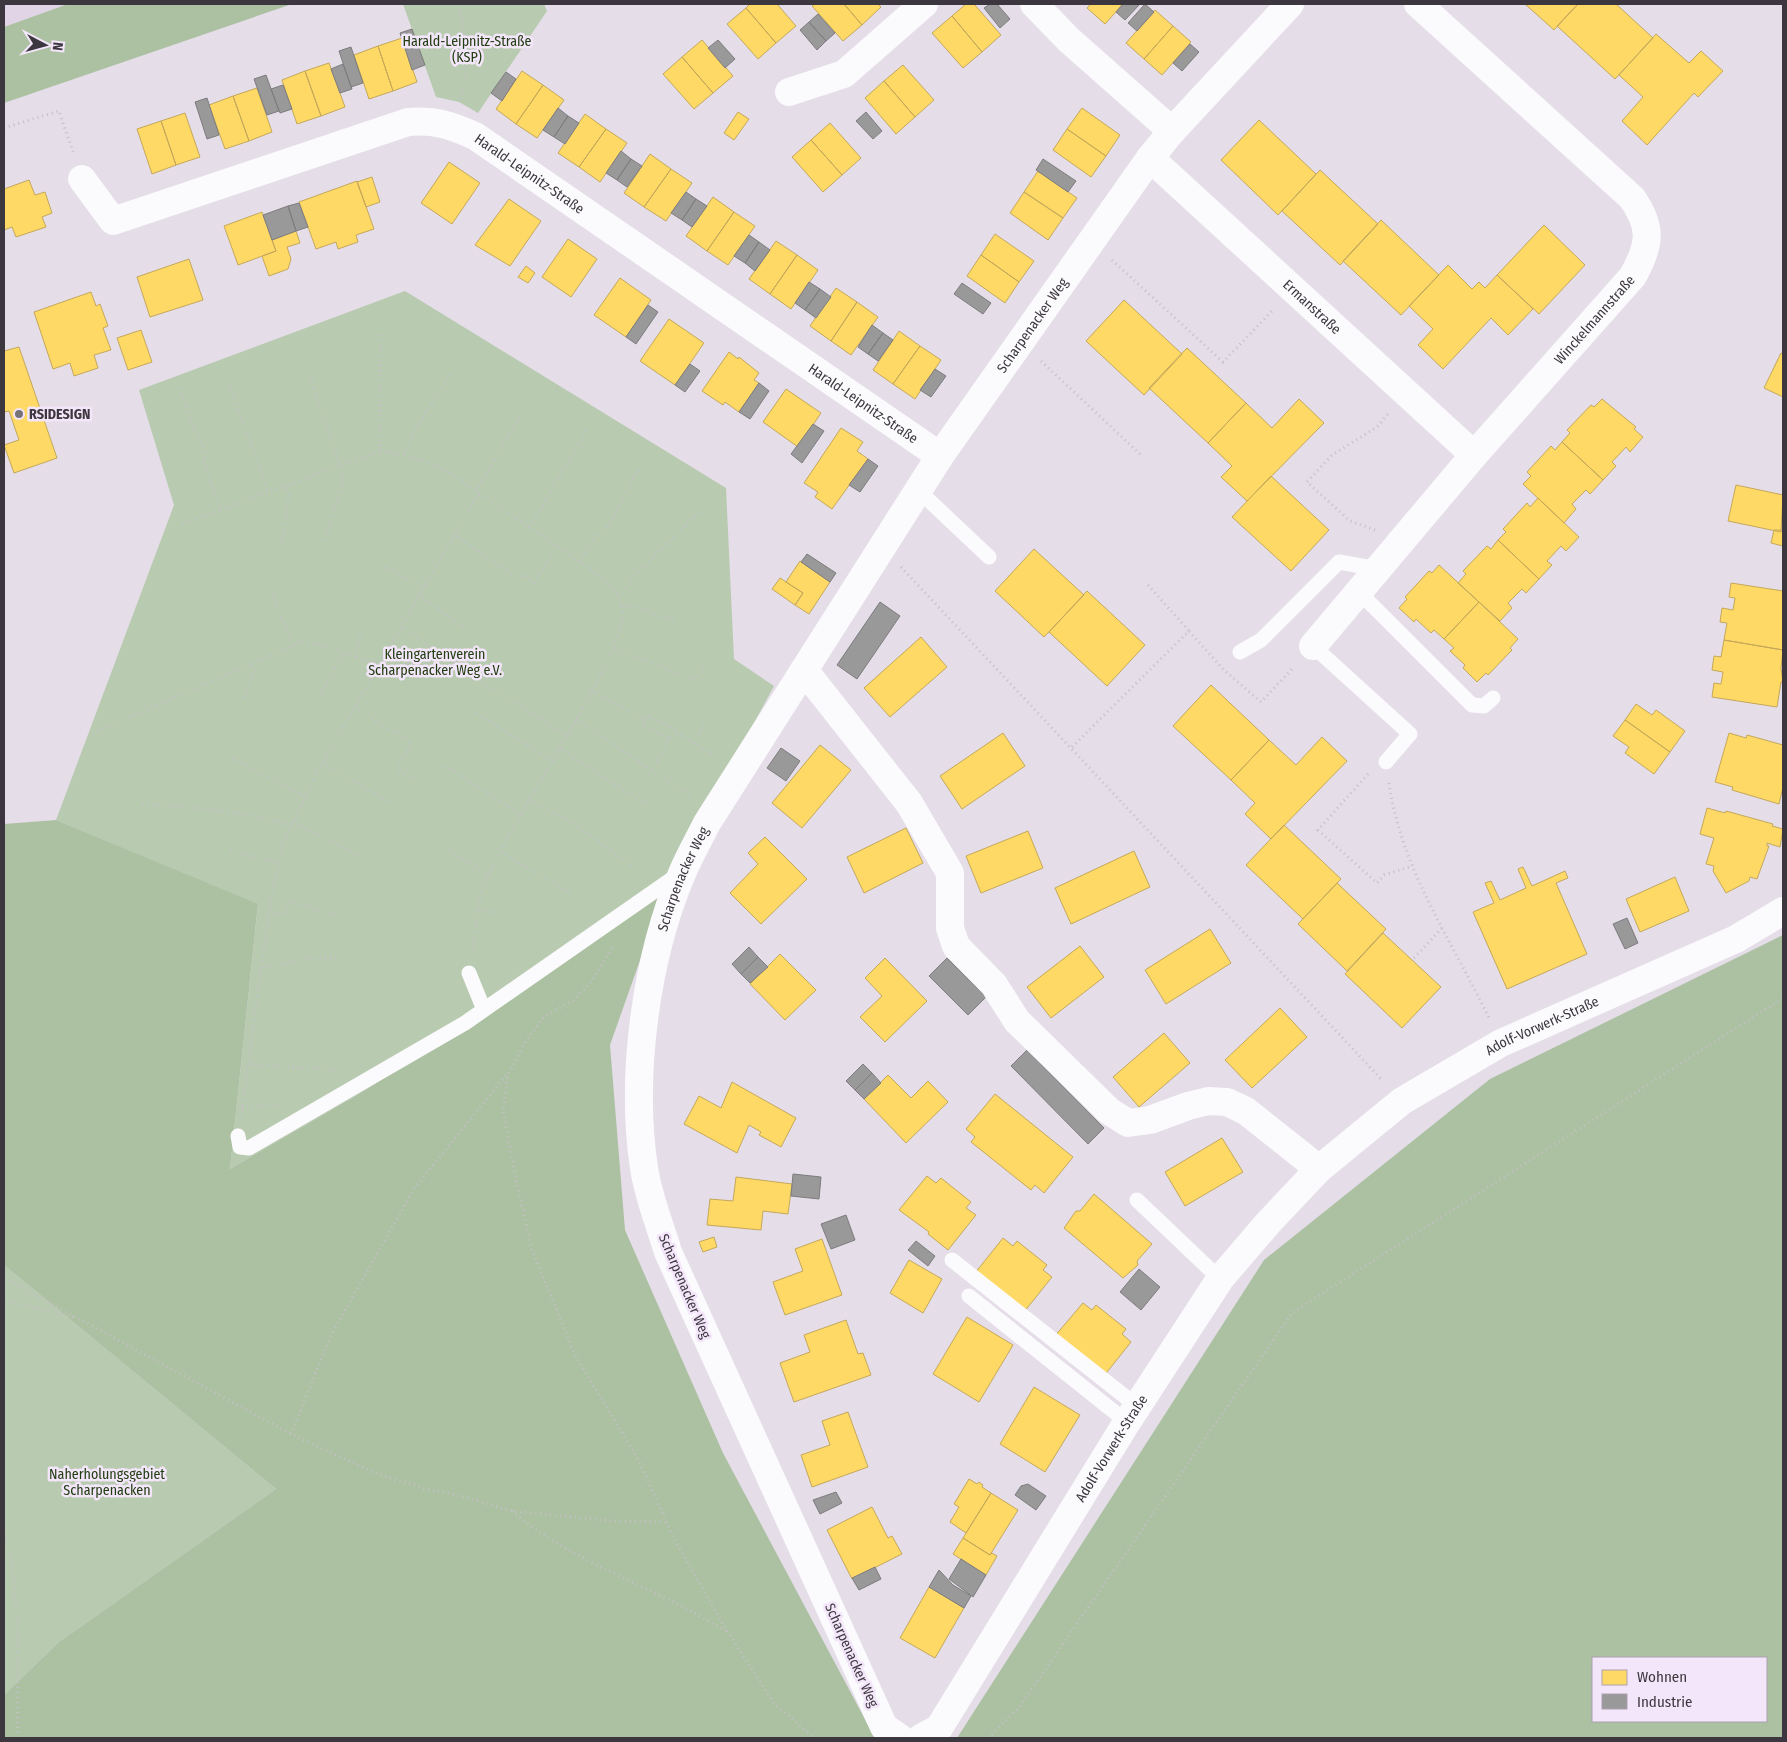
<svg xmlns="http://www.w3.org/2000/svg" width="1787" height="1742" font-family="'Fira Sans Condensed',sans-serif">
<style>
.built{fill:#e2d4e7}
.green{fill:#b8cab0}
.forest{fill:#acc1a2;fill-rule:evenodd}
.homes{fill:#ffd966;stroke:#c4a85a}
.industry{fill:#999;stroke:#7d7c7e}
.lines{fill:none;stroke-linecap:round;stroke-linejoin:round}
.path{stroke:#c4c0c5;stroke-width:3;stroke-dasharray:1 4;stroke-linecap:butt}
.service{stroke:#fbfafc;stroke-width:15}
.minor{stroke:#fbfafc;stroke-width:28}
.poi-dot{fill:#77717a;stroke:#f4e6fa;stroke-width:2}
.labels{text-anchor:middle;stroke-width:5;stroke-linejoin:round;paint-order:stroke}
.park-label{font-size:14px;fill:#203d0f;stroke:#f4e6fa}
.street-label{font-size:14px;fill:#3c373e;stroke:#f4e6fa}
.poi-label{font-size:14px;font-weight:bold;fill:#3c373e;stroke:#f4e6fa;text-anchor:start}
</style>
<rect width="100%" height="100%" fill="#e5dde8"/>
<!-- built -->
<path class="built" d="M4,4H68L4,27Z"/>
<!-- green -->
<path class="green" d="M403,4H544L547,11L478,113L459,102L436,97Z
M405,291L726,488L734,659L774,686L667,884L364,1091L230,1169L258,905L56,820L174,505L139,390Z
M4,1265L276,1489L59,1642L4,1695Z"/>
<!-- forest -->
<path class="forest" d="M68,4H292L4,103V27Z
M56,820L258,904L230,1169L364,1091L667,884L610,1045L625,1230L723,1453L875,1738H4V1695L59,1642L276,1489L4,1265V824Z
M1783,935V1738H957L1264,1260L1490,1079ZM1593,1658H1766V1721H1593Z"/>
<!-- homes -->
<path class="homes" d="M750,4H777L796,26L776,43L746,8Z
M815,4H844L862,25L843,41L812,6Z
M844,4H878L881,7L862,25Z
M966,4H974L1001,35L982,52L952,16Z
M1091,4H1123L1105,24L1087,8Z
M1525,4H1578L1554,30Z
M1578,4H1616L1653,38L1615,79L1557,26Z
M746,8L776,43L758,59L727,24Z
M1155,10L1173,26L1144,59L1126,43Z
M952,16L982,52L963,68L932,33Z
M1173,26L1191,42L1162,75L1144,59Z
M1656,34L1689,63L1701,51L1723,71L1698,97L1694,93L1647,145L1622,121L1643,97L1619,75Z
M402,38L417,82L393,91L378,46Z
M702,40L733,76L713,93L682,57Z
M378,46L393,91L369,99L354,55Z
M682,57L713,93L694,109L663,74Z
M329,63L345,107L321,116L305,71Z
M903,65L934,100L915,117L884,81Z
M305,71L321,116L297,124L282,80Z
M522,71L543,85L516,124L496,109Z
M884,81L915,117L896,134L865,98Z
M543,85L564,100L537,138L516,124Z
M257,88L272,132L249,141L233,96Z
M233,96L249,141L225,149L209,105Z
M1082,108L1120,135L1106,156L1067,129Z
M738,112L749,119L734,140L724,133Z
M185,113L200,157L176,165L161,121Z
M585,114L606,129L579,167L558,153Z
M1259,120L1316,174L1278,215L1221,160Z
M161,121L176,165L152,174L137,129Z
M830,123L861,158L842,175L811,140Z
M606,129L627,143L600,182L579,167Z
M1067,129L1106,156L1091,177L1053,150Z
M811,140L842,175L823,192L792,157Z
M650,154L671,169L644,207L624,193Z
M449,162L480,183L452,224L421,203Z
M671,169L692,183L666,221L644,207Z
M1320,170L1378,224L1340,265L1282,211Z
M1038,171L1077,198L1063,218L1024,192Z
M372,177L380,202L366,207L357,182Z
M29,180L35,195L45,192L52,213L42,217L46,227L16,237L12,227L4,230V189Z
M357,181L374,229L356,235L358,242L338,249L336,242L316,249L299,202Z
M1024,192L1063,218L1048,240L1010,213Z
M713,197L734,212L707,251L686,236Z
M509,199L541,221L510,266L475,245Z
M262,212L276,251L238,265L224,226Z
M734,212L755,226L728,265L707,251Z
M1381,220L1439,275L1401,315L1343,261Z
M1544,225L1585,265L1539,314L1497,275Z
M296,231L300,243L287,247L291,259L288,269L269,276L262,256L276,251L272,240Z
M995,234L1034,261L1019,282L981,255Z
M568,239L597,259L571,297L542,277Z
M776,241L797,255L770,294L749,279Z
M797,255L818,270L791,309L770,294Z
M981,255L1019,282L1005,303L967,276Z
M189,259L203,300L150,317L137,277Z
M1448,265L1472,289L1479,282L1485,288L1497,275L1533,309L1508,335L1491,318L1443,369L1418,345L1433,329L1409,306Z
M526,266L535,273L528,283L518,277Z
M620,278L651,300L626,337L594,315Z
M836,288L857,302L831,341L810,326Z
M91,292L96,306L100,304L108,326L103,328L111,350L94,355L98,368L74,376L70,363L53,369L34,312Z
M1124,300L1182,354L1144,395L1086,341Z
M857,302L878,317L851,355L831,341Z
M669,319L704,343L675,385L640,361Z
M141,330L152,362L128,370L117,338Z
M899,331L920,346L893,384L873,370Z
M920,346L941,360L915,399L893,384Z
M19,347L57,458L14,473L4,445L19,440L9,411L4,412V351Z
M1187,348L1246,403L1208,443L1149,388Z
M729,352L738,359L739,357L759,373L754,380L759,383L739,412L725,402L723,405L702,391Z
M1781,353L1783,354V397L1764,388Z
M786,389L821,413L798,447L763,422Z
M1299,399L1324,423L1247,501L1221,477L1232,466L1208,443L1246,403L1272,428Z
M1602,399L1636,427L1634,429L1643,437L1630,452L1626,447L1612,462L1616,466L1603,480L1562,442L1570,433L1567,430L1591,405L1594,407Z
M841,428L863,442L857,451L868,459L832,509L815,497L818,492L804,483Z
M1562,442L1603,480L1590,494L1586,490L1572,504L1576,509L1564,523L1523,484L1531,476L1527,472L1551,446L1555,450Z
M1271,476L1329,530L1291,571L1232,517Z
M1736,485L1783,495L1781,532L1728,521Z
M1538,498L1579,537L1566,551L1561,546L1547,561L1552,565L1539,579L1498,540L1506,532L1503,529L1527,503L1530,507Z
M1774,530H1783V546L1771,543Z
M1498,540L1539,579L1526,593L1522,589L1508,603L1512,608L1500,621L1458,583L1466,574L1463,571L1487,546L1491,549Z
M1034,549L1084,595L1044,637L995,591Z
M800,561L830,582L809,614L795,605L803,593L786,582Z
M1439,565L1479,602L1444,639L1434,630L1431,633L1416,619L1414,622L1399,608L1407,599L1405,597L1429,571L1432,573Z
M780,578L803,593L795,605L772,589Z
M1731,583L1783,591V650L1724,640L1727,623L1720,622L1722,608L1733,610L1735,598L1729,597Z
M1087,591L1145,645L1107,686L1049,632Z
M1479,602L1518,639L1510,648L1512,650L1488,675L1486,673L1477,682L1463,668L1465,665L1450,651L1454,648L1444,639Z
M921,637L947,667L890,717L864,688Z
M1724,640L1783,650L1781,668L1783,682H1781L1777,707L1712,697L1714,683L1721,684L1723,672L1712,670L1714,656L1721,657Z
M1211,685L1269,740L1231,780L1173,726Z
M1636,704L1652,715L1656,710L1685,731L1670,752L1625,720Z
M1625,720L1670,752L1654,774L1625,753L1629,747L1613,736Z
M1003,733L1025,766L962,809L940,776Z
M1729,733L1746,738L1747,735L1783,745V787L1779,804L1732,790L1733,787L1715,782Z
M1322,737L1347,761L1271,839L1245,814L1255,803L1231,780L1269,740L1296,765Z
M820,745L851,770L802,828L772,803Z
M1707,808L1725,813L1726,811L1773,824L1772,826L1783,829L1780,847L1767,843V846H1769L1757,879L1750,877L1749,881L1726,893L1713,871L1714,866L1706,864L1714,838L1700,834Z
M1284,825L1341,879L1303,919L1246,865Z
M906,828L923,863L864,893L847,857Z
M1028,831L1043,868L981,893L966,856Z
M765,837L807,879L761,924L730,893L758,864L748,853Z
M1134,851L1150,887L1071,924L1055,888Z
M1523,867L1532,886L1565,871L1568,878L1556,883L1587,954L1507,989L1473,912L1494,903L1485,883L1491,881L1500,900L1526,888L1518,869Z
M1675,877L1689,911L1640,932L1626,899Z
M1337,883L1386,929L1347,971L1298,924Z
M1210,929L1231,963L1166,1004L1145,970Z
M1383,933L1441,987L1402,1028L1345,974Z
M1080,946L1104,977L1051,1018L1027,987Z
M780,954L816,990L785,1020L750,984Z
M885,958L927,1001L885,1042L860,1017L882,996L865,978Z
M1280,1008L1307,1037L1252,1088L1225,1060Z
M1164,1033L1190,1063L1139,1107L1113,1077Z
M888,1075L911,1098L928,1081L948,1102L906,1143L864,1099Z
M732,1082L796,1118L781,1147L759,1135L761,1132L749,1125L737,1153L684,1124L699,1096L721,1108Z
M995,1094L1073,1157L1044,1193L1035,1185L1031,1190L971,1142L975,1137L966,1129Z
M1222,1138L1243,1172L1185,1206L1165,1172Z
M927,1176L936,1183L941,1178L971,1202L966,1208L976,1215L948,1250L928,1234L929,1232L899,1210Z
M736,1177L792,1184L788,1214L763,1211L761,1230L707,1225L710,1199L733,1201Z
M1094,1194L1152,1244L1137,1261L1138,1265L1123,1278L1064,1228L1076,1211H1080Z
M714,1237L717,1247L703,1252L699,1242Z
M1003,1238L1013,1246L1017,1241L1047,1265L1043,1270L1052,1277L1024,1312L975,1273Z
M822,1239L842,1295L785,1315L773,1282L803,1271L795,1249Z
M909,1260L942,1279L923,1313L890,1293Z
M1083,1303L1092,1310L1096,1305L1126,1329L1122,1334L1131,1342L1103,1377L1054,1337Z
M967,1317L1013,1345L979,1402L933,1374Z
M846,1320L858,1354L863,1353L871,1375L794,1402L780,1363L810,1352L804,1335Z
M1034,1387L1080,1415L1045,1472L1000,1444Z
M848,1412L868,1467L812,1487L801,1455L830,1445L822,1421Z
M969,1479L977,1484L979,1482L983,1485L982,1487L991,1493L966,1533L950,1522L959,1507L954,1504Z
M991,1493L1018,1510L990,1555L963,1538Z
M872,1507L888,1538L892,1536L902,1554L852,1579L827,1530Z
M963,1538L990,1555L992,1553L997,1556L986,1575L953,1554Z
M929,1587L964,1608L935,1658L900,1638Z"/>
<!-- industry -->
<path class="industry" d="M990,4H997L1010,19L1000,28L984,8Z
M1123,4H1140L1125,20L1116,12Z
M1145,4L1154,12L1137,31L1128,23Z
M818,14L835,33L826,41L809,22Z
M809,22L826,41L817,50L800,30Z
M412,29L425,65L412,70L400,33Z
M718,40L735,59L725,68L708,48Z
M1190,44L1199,52L1182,71L1173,63Z
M351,47L363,83L351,87L339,51Z
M343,64L352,89L340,93L331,69Z
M506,72L516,79L502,101L491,93Z
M266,75L279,111L267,115L254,79Z
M283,85L292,109L280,113L271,89Z
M207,98L219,135L207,139L195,102Z
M558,108L568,116L554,137L543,130Z
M866,112L882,131L873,139L856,121Z
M568,116L579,123L565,144L554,137Z
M621,151L631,159L617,180L606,173Z
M631,159L642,166L627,187L617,180Z
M1043,159L1076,181L1068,192L1036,170Z
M686,192L696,199L682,220L671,213Z
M696,199L707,206L692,227L682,220Z
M299,203L308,227L296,231L288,206Z
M288,206L296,231L272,240L263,215Z
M749,235L759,242L745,263L734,256Z
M759,242L770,250L755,271L745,263Z
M809,282L820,289L805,310L795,303Z
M962,283L991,303L983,314L954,294Z
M820,289L831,297L816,318L805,310Z
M648,305L658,312L636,344L626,337Z
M872,325L883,333L868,354L858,347Z
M883,333L893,340L878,361L868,354Z
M690,364L700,371L685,392L675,385Z
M935,369L946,376L931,397L920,390Z
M759,383L769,391L750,419L739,412Z
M813,424L824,431L802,463L791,454Z
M868,459L878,466L860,492L849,485Z
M807,554L836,573L830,582L801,562Z
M880,602L900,616L857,679L837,665Z
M781,748L800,761L786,781L767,768Z
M1627,918L1638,943L1625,949L1613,924Z
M749,947L758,957L741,974L732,964Z
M758,957L768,967L750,983L741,974Z
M947,958L986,997L968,1015L929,976Z
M1027,1050L1104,1128L1088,1144L1011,1066Z
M863,1064L872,1073L855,1090L846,1081Z
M872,1073L881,1083L864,1099L855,1090Z
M793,1174L821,1177L819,1199L791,1196Z
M846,1215L855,1240L831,1249L821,1224Z
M916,1241L935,1256L928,1266L908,1250Z
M1139,1269L1160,1287L1141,1310L1120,1292Z
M1028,1484L1046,1496L1036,1510L1015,1495L1021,1486Z
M836,1492L842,1503L820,1514L813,1500Z
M961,1559L986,1575L973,1597L949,1579Z
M875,1567L881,1579L859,1590L852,1578Z
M939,1570L953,1585L971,1596L964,1608L929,1587Z"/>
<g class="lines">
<!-- path -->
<path class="path" d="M458,4L466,41L464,87L459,101
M4,128L59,111L73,152
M1112,260L1223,362L1273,310
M1041,361L1141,455
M309,373L344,476L325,542
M230,385L268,492
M179,388L195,433L200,436L206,455L204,462L220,510
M380,451L381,332
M404,453L416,428L451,374
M476,491L524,410
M182,524L380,451C408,454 431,462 456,477L593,571C606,581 620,591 622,609C624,635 601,673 589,697C556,758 516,816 487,879C476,901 475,929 472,953
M530,527L586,431
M1375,530L1350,521L1307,482L1332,455L1377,427L1388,414
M453,534L515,576H524L534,582L552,556
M281,544L289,494L285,486
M580,562L594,537L606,530L639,469
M385,567L423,587
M901,567L1382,1080
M1148,585L1189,631
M272,593L293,646
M418,594L469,631
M618,595C632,585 633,572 646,565L701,510
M621,606L630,605L676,622
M400,626L483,683L568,736
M614,648L690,678H696L707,664
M386,650L412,666H438L451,673
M355,657L361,630
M592,691L644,719L645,725L668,738L679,734L716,757
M320,695L343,653
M244,698L255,670L252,665
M355,706C366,712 374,721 384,727C394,734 403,733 411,744L397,769L416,781
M476,713L553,761
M644,719L649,716L673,728L679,734
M576,720L691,796
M92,734L301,642C328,641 353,661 380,662
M694,743L704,723
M1072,747L1189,631L1224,670L1261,702L1294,667
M560,749L648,806
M228,756L304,796
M322,763L391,803
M445,766L522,815
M655,766L670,738
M1368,774L1318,830L1377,883L1384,875L1412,866
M1389,783C1401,869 1452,941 1489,1018
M530,800L572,823L632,865
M143,804C188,807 249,811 291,826
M292,822L363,857
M231,850L277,863
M449,851L489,875
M501,852L573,895
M478,909L497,914
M269,913L282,915L289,901L338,916
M612,948L589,985L573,1000L544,1017L526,1041L508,1074L503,1111L516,1179L532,1250L575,1355L638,1459L673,1537L727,1631L774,1703L814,1738
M1414,958L1443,927
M261,968L308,958H337
M248,1064L338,1070
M242,1108L279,1104
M241,1115L270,904L283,844L317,772L479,493
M4,1278L291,1434L375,1473L429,1490L445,1492L512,1511L614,1521L667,1522
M4,1300L76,1318
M291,1434L331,1335L414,1189L507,1074
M512,1511C557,1550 613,1572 665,1598C686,1608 706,1620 727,1631
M4,1533C23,1600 16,1670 18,1738
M988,1738L1020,1706L1292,1313L1783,998"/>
<!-- service -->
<path class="service" d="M918,490L989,557
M1359,592L1472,705L1484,706L1493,698
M1313,646L1410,734L1386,762
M1240,652L1261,640L1339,562L1378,569
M469,973L484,1010
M238,1136L240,1147L249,1148L465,1023L679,874
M1137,1200L1220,1279
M952,1260L1137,1406
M969,1296L1127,1422"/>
<!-- minor -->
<g class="minor">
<path d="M1034,4L1069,40L1172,131"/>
<path d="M789,92L844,74L924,4"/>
<path id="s1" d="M1150,158L1474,455"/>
<path id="s2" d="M82,179L113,221L408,122C436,120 450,125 475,136L940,456"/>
<path id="s3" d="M1313,646L1474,455L1633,276C1650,245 1653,228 1632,198L1418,4"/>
<path d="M804,670L909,803L950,873V928L956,946L994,985L1017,1021L1109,1111L1128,1123L1150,1120L1188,1106L1208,1101L1227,1102L1246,1111L1319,1169"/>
<path id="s4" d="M900,1738L884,1727L668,1252C660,1225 648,1196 644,1168C630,1075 646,957 683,871C690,855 699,839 707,823L940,456L1150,158L1172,131L1290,4"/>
<path id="s5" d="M921,1738L939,1728L1127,1422L1220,1279L1268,1223L1319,1169L1402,1101L1501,1043L1736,939L1783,911"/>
</g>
</g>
<!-- markers -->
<circle class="poi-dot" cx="19" cy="414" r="5"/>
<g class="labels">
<!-- park labels -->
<g class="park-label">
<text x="467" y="46">Harald-Leipnitz-Straße<tspan x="467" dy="16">(KSP)</tspan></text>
<text x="435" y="659">Kleingartenverein<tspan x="435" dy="16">Scharpenacker Weg e.V.</tspan></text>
<text x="107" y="1479">Naherholungsgebiet<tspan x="107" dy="16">Scharpenacken</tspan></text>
</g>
<!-- street labels -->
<g class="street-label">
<text dy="5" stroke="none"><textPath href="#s2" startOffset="499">Harald-Leipnitz-Straße</textPath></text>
<text dy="5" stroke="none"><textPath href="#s1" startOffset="220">Ermanstraße</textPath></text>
<text dy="5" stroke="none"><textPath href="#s3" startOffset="431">Winckelmannstraße</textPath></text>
<text dy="5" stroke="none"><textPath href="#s4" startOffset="1580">Scharpenacker Weg</textPath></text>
<text dy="5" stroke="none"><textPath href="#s2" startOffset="904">Harald-Leipnitz-Straße</textPath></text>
<text dy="5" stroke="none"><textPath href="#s4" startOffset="924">Scharpenacker Weg</textPath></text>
<text dy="5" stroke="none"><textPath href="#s5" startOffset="965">Adolf-Vorwerk-Straße</textPath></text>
<text transform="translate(685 1286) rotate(67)" y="5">Scharpenacker Weg</text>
<text dy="5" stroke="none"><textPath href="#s5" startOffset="349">Adolf-Vorwerk-Straße</textPath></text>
<text transform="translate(852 1655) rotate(66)" y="5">Scharpenacker Weg</text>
</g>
<!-- poi labels -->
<g class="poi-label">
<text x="29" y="419">RSIDESIGN</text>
</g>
</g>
<!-- border -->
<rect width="1787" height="1742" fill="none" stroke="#3c373e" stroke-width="10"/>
<!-- legend -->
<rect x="1592" y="1657" width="175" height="65" fill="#f4e6fa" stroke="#aaa0af"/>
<rect x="1602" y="1670" width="25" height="15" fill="#ffd966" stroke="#aaa0af"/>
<text x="1637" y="1682" font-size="15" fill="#3c373e">Wohnen</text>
<rect x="1602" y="1694" width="25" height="15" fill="#999999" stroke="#aaa0af"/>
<text x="1637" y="1707" font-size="15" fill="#3c373e">Industrie</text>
<!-- north arrow -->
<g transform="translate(45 45) rotate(96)" stroke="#f4e6fa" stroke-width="4" paint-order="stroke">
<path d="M0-4L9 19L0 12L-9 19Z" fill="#3c373e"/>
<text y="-8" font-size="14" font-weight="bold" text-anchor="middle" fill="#3c373e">N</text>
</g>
</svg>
